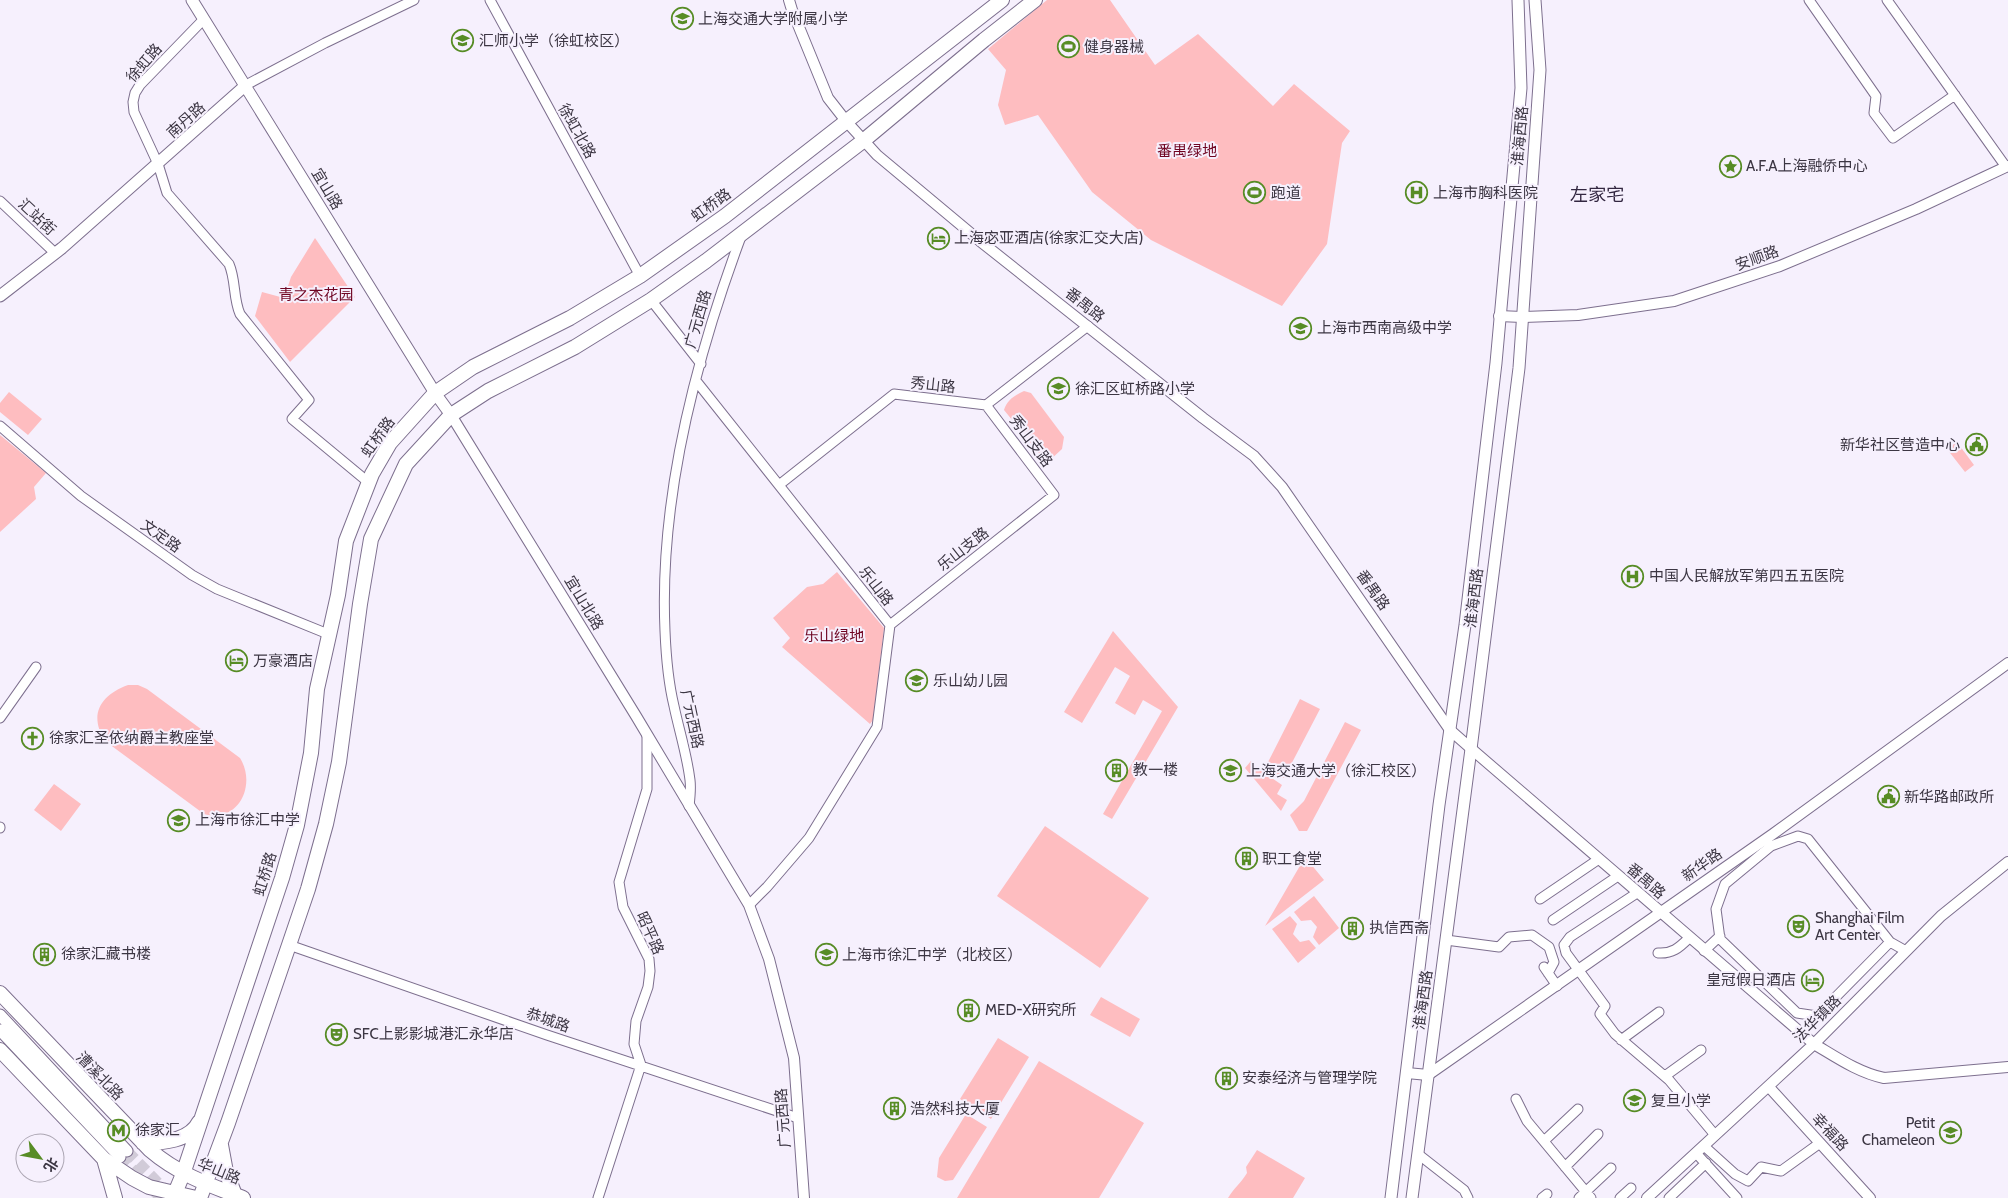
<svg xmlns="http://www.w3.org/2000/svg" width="2008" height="1198" font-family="Cabin,'Noto Sans SC',sans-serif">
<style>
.green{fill:#febdc0}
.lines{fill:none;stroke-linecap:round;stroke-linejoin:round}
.secondary-tunnel{stroke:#d1cbd8;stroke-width:11;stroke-dasharray:11 5.5;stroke-linecap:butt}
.minor-casing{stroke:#7d6f8e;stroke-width:11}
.tertiary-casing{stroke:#7d6f8e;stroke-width:12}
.secondary-casing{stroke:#7d6f8e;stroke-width:13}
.primary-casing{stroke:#7d6f8e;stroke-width:16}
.minor{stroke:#fff;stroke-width:9}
.tertiary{stroke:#fff;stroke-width:10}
.secondary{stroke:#fff;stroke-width:11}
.primary{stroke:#fff;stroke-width:14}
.labels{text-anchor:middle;stroke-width:4;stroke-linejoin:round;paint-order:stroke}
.poi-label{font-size:15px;fill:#3c3643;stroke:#f6f0fd;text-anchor:start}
.street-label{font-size:15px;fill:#3c3643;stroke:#f6f0fd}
.park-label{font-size:15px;fill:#6f0522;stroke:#f6f0fd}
.quarter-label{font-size:18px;fill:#332741;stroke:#f6f0fd}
</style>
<rect width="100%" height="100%" fill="#f6f0fd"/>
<!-- green -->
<path class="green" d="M1047,0H1110L1155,65L1198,34L1273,106L1294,84L1350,131L1342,143L1327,244L1282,306L1151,240L1092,192L1038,115L1005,125L998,105L1006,70L988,49Z
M315,238L355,297L290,362L255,316L262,292L284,298L291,277Z
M1024,391L1031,393L1064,437L1062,449L1049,461L1043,458L1004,410C1007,400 1015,395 1024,391Z
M9,392L42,419L28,435L0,412V403Z
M0,435L46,473L34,487L36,499L0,532Z
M1957,442L1974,465L1965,472L1947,449Z
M837,572L884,628L873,720L870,724L782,647L790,638L773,618L807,587L823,584Z
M1113,631L1178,707L1112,819L1103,814L1162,711L1143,700L1135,715L1115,703L1130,676L1115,667L1082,723L1064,712Z
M128,685H138L147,689L240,758C257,785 238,824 204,814L105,741C88,714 101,695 128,685Z
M1300,699L1320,709L1284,778L1265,768Z
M1345,722L1361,730L1307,831H1299L1290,815L1304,801Z
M1251,761L1257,768L1282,785L1277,794L1287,800L1281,811L1245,768Z
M54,784L81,804L61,831L34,810Z
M1045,826L1149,898L1100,968L997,896Z
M1305,857L1324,880L1265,926Z
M1314,896L1339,928L1319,945L1313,937L1317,927L1311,920L1301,921L1294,912Z
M1290,916L1297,924L1293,934L1300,942L1309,940L1316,948L1298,963L1272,929Z
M1101,997L1140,1019L1130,1037L1090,1015Z
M998,1038L1029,1057L991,1119L960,1099Z
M1039,1061L1144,1123L1099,1198H957Z
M966,1114L987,1127L953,1180L945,1181L937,1177L939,1158Z
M1257,1150L1305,1178L1293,1198H1228C1234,1188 1241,1183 1247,1173L1246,1167Z"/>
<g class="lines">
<!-- secondary-tunnel -->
<path class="secondary-tunnel" d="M127,1151L166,1191
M120,1157L161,1198"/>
<defs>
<path id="minor" d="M490,0L640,276
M1809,0L1876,96L1874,113L1893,138L1955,95
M1887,0L2006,167
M204,19L140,85L135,93L133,102L134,112L158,164L167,193L229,264C236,280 233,298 240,314L309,400L292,419L368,482
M246,85L325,43L414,0
M0,201L55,253
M651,300L701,364
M697,382L890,625L877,727L809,838L767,887L749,905
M0,426L81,496L192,575L217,589L328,634
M779,485L894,394L986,405L1088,326
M890,625L1054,495L986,405
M0,718L36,667
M689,806C690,798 691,788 690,780C687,755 679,730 674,706C668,681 666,656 665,631C659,499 696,357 742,234
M0,827V828
M1767,842L1771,846L1798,836L1808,839L1890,942L1906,951
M1771,846L1725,884L1716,909L1720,939L1797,1013L1817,1016L1890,942
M1637,893L1570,937L1564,945L1566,953L1605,1006L1600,1014L1615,1034L1669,1080L1715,1135
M1540,899L1599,859
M1553,920L1618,876
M1446,940L1499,947L1509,937L1532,935L1549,947L1554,962L1548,973
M289,945L547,1035L798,1118
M1704,951L1720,936
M1658,953C1672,954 1679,948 1689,938
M1544,967L1557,986
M1621,1040L1659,1012
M1665,1076L1701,1050
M1516,1099L1527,1121L1591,1198
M1544,1141L1578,1109
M1704,1146L1735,1174L1748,1181L1761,1167L1781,1171L1820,1143
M1696,1153L1737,1198
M1418,1154L1464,1190L1468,1198
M1565,1167L1598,1134
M598,1198L641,1065L634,1044L636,1021L648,987L650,971L649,959L623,907L619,882L647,789V735
M1542,1198L1547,1194
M1579,1198L1611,1168
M1620,1198L1631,1188
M1669,1198L1706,1163"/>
<path id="tertiary" d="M789,0L792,10L828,98L846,121L877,155L980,241L1203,418L1254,456L1282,487L1450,730L1475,752L1814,1044C1836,1057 1859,1073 1884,1078L2008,1067
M1499,316L1522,317L1578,315L1674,301L1780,266L1916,209L2008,166
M451,415L636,716L749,905L769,959L794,1058L804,1198
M1407,1073L1428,1075L1773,834L2008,663
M1769,1087L1870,1198
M1647,1198L1814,1044L1941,916L2008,862"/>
<path id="secondary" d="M192,0L435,393L451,415
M0,296L62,248L246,85
M0,1015L127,1151
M0,1030L120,1157
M1391,1198L1439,805L1465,625L1496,363L1521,88L1518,0
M1412,1198L1471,749L1519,368L1540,70L1535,0"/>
<path id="primary" d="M0,993L150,1150C178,1174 209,1185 243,1198
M0,1050L104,1159L132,1178L149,1187L196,1198
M143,1143C162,1143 190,1141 199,1122
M221,1145L226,1172L235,1195
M104,1159L115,1198
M173,1198L183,1174L282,878L297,825L311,753L317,689L338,595L346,541L372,474L390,443L435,393L473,367L570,318L640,276L725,216L1002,0
M200,1198L228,1123L289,945L308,889L326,824L339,762L360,604L371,539L406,464L451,415L488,391L575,347L651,300L706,261L863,141L984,40L1035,0"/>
</defs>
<!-- minor casing -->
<use href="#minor" class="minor-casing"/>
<!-- tertiary casing -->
<use href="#tertiary" class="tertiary-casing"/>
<!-- secondary casing -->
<use href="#secondary" class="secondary-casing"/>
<!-- primary casing -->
<use href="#primary" class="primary-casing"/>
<!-- minor -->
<use href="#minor" class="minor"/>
<!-- tertiary -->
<use href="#tertiary" class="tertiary"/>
<!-- secondary -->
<use href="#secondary" class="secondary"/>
<!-- primary -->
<use href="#primary" class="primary"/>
</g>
<!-- icons -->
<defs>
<symbol id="school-ring" viewBox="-11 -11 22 22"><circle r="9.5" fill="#f6f0fd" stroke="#578c25" stroke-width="1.5"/><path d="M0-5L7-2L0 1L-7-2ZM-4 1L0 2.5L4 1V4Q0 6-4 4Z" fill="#578c25"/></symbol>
<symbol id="stadium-ring" viewBox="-11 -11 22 22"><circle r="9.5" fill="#f6f0fd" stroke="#578c25" stroke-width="1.5"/><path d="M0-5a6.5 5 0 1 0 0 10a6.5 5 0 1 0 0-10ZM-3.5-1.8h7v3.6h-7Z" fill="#578c25"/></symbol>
<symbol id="sight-ring" viewBox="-11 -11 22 22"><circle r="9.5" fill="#f6f0fd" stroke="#578c25" stroke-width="1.5"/><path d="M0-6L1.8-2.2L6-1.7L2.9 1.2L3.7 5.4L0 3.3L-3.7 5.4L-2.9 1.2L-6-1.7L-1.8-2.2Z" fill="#578c25"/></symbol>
<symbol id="hospital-ring" viewBox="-11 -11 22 22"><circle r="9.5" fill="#f6f0fd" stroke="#578c25" stroke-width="1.5"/><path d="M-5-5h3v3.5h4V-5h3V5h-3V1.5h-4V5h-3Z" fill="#578c25"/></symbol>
<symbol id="hotel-ring" viewBox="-11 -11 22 22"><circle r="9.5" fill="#f6f0fd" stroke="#578c25" stroke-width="1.5"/><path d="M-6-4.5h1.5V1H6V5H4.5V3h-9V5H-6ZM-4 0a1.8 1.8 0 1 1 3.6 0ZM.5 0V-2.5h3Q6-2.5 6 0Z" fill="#578c25"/></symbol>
<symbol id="civic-ring" viewBox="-11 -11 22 22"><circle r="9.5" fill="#f6f0fd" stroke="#578c25" stroke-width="1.5"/><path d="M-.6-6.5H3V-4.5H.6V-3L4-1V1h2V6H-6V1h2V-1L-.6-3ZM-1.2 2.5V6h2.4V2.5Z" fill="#578c25"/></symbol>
<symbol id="church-ring" viewBox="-11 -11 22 22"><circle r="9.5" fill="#f6f0fd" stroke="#578c25" stroke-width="1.5"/><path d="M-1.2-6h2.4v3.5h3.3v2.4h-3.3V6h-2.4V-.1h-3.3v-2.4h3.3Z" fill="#578c25"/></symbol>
<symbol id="building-ring" viewBox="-11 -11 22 22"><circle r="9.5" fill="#f6f0fd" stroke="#578c25" stroke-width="1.5"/><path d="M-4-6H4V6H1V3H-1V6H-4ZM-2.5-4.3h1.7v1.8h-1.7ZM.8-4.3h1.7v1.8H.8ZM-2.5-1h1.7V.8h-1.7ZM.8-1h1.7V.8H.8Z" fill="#578c25"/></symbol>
<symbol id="university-ring" viewBox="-11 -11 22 22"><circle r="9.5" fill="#f6f0fd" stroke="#578c25" stroke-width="1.5"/><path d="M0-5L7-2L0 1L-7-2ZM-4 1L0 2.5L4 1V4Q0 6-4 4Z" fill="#578c25"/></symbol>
<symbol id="theatre-ring" viewBox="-11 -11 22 22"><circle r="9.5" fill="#f6f0fd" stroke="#578c25" stroke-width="1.5"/><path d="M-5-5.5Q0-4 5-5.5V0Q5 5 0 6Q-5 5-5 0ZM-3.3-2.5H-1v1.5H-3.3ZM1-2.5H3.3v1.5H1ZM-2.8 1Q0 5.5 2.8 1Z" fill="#578c25"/></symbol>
<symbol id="metro-ring" viewBox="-11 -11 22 22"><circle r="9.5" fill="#f6f0fd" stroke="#578c25" stroke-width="1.5"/><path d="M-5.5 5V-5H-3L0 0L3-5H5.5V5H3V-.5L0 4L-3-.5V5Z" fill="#578c25"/></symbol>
</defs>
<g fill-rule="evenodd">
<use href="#school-ring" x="670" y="6" width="25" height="25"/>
<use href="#school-ring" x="450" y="28" width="25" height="25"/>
<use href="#stadium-ring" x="1056" y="34" width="25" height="25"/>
<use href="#sight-ring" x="1718" y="154" width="25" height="25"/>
<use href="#stadium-ring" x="1242" y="180" width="25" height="25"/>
<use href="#hospital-ring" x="1404" y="180" width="25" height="25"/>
<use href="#hotel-ring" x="926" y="226" width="25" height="25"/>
<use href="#school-ring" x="1288" y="316" width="25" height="25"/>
<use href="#school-ring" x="1046" y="376" width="25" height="25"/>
<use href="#civic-ring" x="1964" y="432" width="25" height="25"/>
<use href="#hospital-ring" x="1620" y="564" width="25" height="25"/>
<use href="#hotel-ring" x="224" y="648" width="25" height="25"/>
<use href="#school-ring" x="904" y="668" width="25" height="25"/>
<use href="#church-ring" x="20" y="726" width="25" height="25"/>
<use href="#building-ring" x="1104" y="758" width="25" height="25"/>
<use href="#university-ring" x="1218" y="758" width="25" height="25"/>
<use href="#civic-ring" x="1876" y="784" width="25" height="25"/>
<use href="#school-ring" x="166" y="808" width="25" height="25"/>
<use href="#building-ring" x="1234" y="846" width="25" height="25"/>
<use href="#theatre-ring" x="1786" y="914" width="25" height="25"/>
<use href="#building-ring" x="1340" y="916" width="25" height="25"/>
<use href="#building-ring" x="32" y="942" width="25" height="25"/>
<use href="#school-ring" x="814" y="942" width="25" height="25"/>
<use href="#hotel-ring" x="1800" y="968" width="25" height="25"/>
<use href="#building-ring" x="956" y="998" width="25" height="25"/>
<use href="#theatre-ring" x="324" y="1022" width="25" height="25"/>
<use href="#building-ring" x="1214" y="1066" width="25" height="25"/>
<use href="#school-ring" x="1622" y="1088" width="25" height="25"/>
<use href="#building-ring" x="882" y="1096" width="25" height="25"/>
<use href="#metro-ring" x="106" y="1118" width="25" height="25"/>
<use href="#school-ring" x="1938" y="1120" width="25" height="25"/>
</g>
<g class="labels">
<!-- poi labels -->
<g class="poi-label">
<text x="698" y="24">上海交通大学附属小学</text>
<text x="479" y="46">汇师小学（徐虹校区）</text>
<text x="1084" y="52">健身器械</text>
<text x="1746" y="171">A.F.A上海融侨中心</text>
<text x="1271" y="198">跑道</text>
<text x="1433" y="198">上海市胸科医院</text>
<text x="954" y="243">上海宓亚酒店(徐家汇交大店)</text>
<text x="1317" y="333">上海市西南高级中学</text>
<text x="1075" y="394">徐汇区虹桥路小学</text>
<text x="1960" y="450" text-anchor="end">新华社区营造中心</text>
<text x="1649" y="581">中国人民解放军第四五五医院</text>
<text x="253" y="666">万豪酒店</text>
<text x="933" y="686">乐山幼儿园</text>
<text x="49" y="743">徐家汇圣依纳爵主教座堂</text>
<text x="1133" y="775">教一楼</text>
<text x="1246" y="776">上海交通大学（徐汇校区）</text>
<text x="1904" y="802">新华路邮政所</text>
<text x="195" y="825">上海市徐汇中学</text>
<text x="1262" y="864">职工食堂</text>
<text x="1815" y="923">Shanghai Film<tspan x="1815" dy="17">Art Center</tspan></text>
<text x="1369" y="933">执信西斋</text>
<text x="61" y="959">徐家汇藏书楼</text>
<text x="842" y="960">上海市徐汇中学（北校区）</text>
<text x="1796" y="985" text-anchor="end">皇冠假日酒店</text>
<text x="985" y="1015">MED-X研究所</text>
<text x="353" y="1039">SFC上影影城港汇永华店</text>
<text x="1242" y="1083">安泰经济与管理学院</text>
<text x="1651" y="1106">复旦小学</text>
<text x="910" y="1114">浩然科技大厦</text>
<text x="1935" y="1128" text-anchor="end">Petit<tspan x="1935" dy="17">Chameleon</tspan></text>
<text x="135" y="1135">徐家汇</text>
</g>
<!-- street labels -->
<g class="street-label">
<text transform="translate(144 63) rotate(-49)" y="5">徐虹路</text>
<text transform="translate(186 120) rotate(-42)" y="5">南丹路</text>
<text transform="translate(577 131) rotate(61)" y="5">徐虹北路</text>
<text transform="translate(1520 136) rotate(-85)" y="5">淮海西路</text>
<text transform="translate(327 189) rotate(59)" y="5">宜山路</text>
<text transform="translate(711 205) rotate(-36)" y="5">虹桥路</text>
<text transform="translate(37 217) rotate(43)" y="5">汇站街</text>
<text transform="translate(1757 258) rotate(-20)" y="5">安顺路</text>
<text transform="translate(1085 305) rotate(39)" y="5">番禺路</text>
<text transform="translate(698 319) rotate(-74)" y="5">广元西路</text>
<text transform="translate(933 385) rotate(6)" y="5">秀山路</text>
<text transform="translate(378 437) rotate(-54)" y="5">虹桥路</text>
<text transform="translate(1031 441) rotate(53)" y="5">秀山支路</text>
<text transform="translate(161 536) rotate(35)" y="5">文定路</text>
<text transform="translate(963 549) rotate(-38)" y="5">乐山支路</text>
<text transform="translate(876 586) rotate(52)" y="5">乐山路</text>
<text transform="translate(1373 590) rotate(55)" y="5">番禺路</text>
<text transform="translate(1474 598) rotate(-83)" y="5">淮海西路</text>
<text transform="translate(584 603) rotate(59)" y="5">宜山北路</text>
<text transform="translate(692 719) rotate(78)" y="5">广元西路</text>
<text transform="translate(1702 865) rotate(-35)" y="5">新华路</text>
<text transform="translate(265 874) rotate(-73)" y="5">虹桥路</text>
<text transform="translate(1646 881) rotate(41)" y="5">番禺路</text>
<text transform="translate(650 933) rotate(66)" y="5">昭平路</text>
<text transform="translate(1423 1000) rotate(-82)" y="5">淮海西路</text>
<text transform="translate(1817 1019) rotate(-45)" y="5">法华镇路</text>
<text transform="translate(548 1020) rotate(19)" y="5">恭城路</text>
<text transform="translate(100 1076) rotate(46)" y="5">漕溪北路</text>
<text transform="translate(783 1118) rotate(-94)" y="5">广元西路</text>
<text transform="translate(1830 1132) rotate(47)" y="5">幸福路</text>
<text transform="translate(219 1171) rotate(22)" y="5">华山路</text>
</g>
<!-- park labels -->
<g class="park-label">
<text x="1187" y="156">番禺绿地</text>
<text x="316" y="300">青之杰花园</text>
<text x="834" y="641">乐山绿地</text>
</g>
<!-- quarter labels -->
<g class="quarter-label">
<text x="1597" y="201">左家宅</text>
</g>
</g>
<!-- north arrow -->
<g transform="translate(40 1158) rotate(122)"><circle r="24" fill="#f6f0fd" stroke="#aca6b3"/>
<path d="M0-4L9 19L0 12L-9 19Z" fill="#578c25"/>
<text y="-8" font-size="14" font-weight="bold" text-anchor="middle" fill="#3c3643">北</text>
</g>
</svg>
